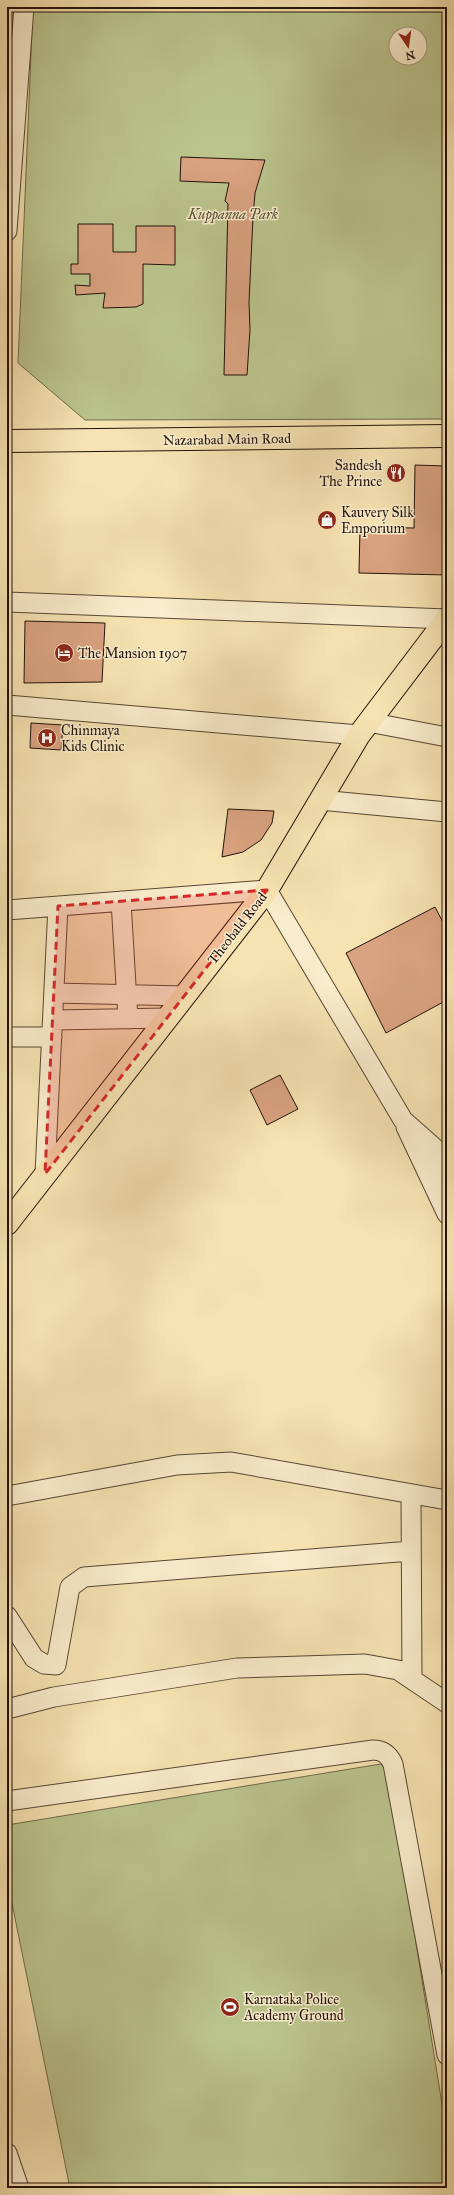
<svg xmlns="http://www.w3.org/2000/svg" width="454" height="2195" font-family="'IM FELL Great Primer',serif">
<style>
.green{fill:#bbc48d;stroke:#6e6b4c;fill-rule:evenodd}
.building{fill:#d9a280;stroke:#22120a}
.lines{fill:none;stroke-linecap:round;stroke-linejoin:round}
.minor-casing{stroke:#574634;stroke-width:21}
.major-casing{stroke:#22120a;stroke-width:24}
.minor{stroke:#faedcd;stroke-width:19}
.major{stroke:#f7e3b2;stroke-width:22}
.marked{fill:#d62828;fill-opacity:0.2;stroke:#d62828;stroke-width:3;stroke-dasharray:8 5;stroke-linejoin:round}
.labels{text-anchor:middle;stroke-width:3;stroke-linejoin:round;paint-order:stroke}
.park-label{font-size:14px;font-style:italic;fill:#585038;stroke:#faedcd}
.street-label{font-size:14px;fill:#22120a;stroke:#faedcd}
.poi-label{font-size:14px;fill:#22120a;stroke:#faedcd;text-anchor:start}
</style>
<rect width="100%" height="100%" fill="#f7e3b2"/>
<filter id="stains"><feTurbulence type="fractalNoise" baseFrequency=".005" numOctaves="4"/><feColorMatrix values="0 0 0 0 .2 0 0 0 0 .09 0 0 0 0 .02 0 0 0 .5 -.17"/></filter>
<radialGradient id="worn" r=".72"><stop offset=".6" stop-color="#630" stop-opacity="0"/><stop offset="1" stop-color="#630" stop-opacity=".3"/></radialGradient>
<!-- green -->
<path class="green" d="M33,7H447V419L85,420L18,363ZM396,34H420V58H396Z
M387,1763L447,2135V2188H70L7,1879V1825Z"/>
<!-- building -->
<path class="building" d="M181,157L265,160L255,193L253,217L249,302L250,330L247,375H224L228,204L225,201L229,183L180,181Z
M78,224H113V252H136V226H175V265L143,264V304L136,307L103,308L105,293L76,295L75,285L90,286V274H71V264H78Z
M415,465L447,466V575L359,573L360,527L414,528Z
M25,621L105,623L102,682L24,683Z
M31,723L63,725L61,750L30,748Z
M228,809L274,811L272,823L261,840L243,852L222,857Z
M435,907L447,930V1000L386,1033L346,953Z
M280,1075L298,1109L267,1125L250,1090Z"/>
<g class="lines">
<defs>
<path id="minor" d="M7,231L24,7
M7,602L447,619
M7,705L359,735
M368,722L447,737
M320,800L447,812
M121,901L128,1019
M7,910L267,890L403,1120L447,1159
M54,993L185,996
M53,1020L167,1018
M7,1037H52
M406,1127L447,1214
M434,1149L447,1176
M45,1174L58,906
M411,1495L412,1679
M7,1496L177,1465L231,1462L447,1500
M7,1616L34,1658L44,1664L56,1665L70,1587L84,1577L411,1551
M7,1709L54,1697L237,1668L365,1664L398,1670L447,1703
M7,1801L373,1750C383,1750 389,1755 393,1764L447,2055
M7,2153L19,2188"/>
<path id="major" d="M7,441L447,436
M7,1224L267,890L359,735L447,619"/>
</defs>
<!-- minor casing -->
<use href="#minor" class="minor-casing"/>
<!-- major casing -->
<use href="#major" class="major-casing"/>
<!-- minor -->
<use href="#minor" class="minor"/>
<!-- major -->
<use href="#major" class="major"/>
</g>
<!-- marked area -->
<path class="marked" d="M267,890L45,1174L58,906Z"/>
<!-- icons -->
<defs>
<symbol id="restaurant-disc" viewBox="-11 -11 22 22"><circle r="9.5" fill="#8f2418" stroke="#faedcd"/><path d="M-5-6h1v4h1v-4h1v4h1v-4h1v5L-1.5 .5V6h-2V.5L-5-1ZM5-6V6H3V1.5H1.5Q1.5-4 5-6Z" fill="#fff"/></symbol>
<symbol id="shop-disc" viewBox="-11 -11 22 22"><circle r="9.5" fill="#8f2418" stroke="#faedcd"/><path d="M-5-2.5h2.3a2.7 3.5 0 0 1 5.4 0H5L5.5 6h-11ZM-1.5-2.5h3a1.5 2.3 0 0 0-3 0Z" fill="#fff"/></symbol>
<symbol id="hotel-disc" viewBox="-11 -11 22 22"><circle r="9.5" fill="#8f2418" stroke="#faedcd"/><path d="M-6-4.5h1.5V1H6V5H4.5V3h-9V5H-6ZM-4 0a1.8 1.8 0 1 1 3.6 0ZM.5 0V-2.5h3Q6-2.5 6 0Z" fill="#fff"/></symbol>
<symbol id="hospital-disc" viewBox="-11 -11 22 22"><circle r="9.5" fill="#8f2418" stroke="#faedcd"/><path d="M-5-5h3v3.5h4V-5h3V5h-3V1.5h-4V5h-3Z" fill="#fff"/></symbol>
<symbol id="stadium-disc" viewBox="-11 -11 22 22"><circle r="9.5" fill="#8f2418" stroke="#faedcd"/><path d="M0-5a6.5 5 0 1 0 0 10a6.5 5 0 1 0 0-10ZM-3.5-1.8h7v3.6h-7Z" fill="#fff"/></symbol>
</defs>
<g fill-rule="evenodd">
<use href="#restaurant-disc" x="385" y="462" width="22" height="22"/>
<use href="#shop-disc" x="316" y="509" width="22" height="22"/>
<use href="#hotel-disc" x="53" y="642" width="22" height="22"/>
<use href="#hospital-disc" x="36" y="727" width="22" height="22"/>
<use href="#stadium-disc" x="219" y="1996" width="22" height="22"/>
</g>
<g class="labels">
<!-- park labels -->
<g class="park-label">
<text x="233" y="219">Kuppanna Park</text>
</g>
<!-- street labels -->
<g class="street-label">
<text transform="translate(227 439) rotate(-1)" y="5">Nazarabad Main Road</text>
<text transform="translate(237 928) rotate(-52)" y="5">Theobald Road</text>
</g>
<!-- poi labels -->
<g class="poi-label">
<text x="382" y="470" text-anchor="end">Sandesh<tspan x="382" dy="16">The Prince</tspan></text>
<text x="341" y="517">Kauvery Silk<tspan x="341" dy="16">Emporium</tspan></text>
<text x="78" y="658">The Mansion 1907</text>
<text x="61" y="735">Chinmaya<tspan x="61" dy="16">Kids Clinic</tspan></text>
<text x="244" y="2004">Karnataka Police<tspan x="244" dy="16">Academy Ground</tspan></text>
</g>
</g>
<!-- margin -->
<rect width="454" height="2195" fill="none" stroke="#f7e3b2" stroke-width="24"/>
<rect x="8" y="8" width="438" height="2179" fill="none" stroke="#22120a" stroke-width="2"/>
<rect x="12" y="12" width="430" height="2171" fill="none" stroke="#22120a"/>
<!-- north arrow -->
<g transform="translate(408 46) rotate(167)"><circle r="19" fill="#faedcd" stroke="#a4957f"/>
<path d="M0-3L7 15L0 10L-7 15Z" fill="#8f2418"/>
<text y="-6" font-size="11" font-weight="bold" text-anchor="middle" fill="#22120a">N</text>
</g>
<rect width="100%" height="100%" filter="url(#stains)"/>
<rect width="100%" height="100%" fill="url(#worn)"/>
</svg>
